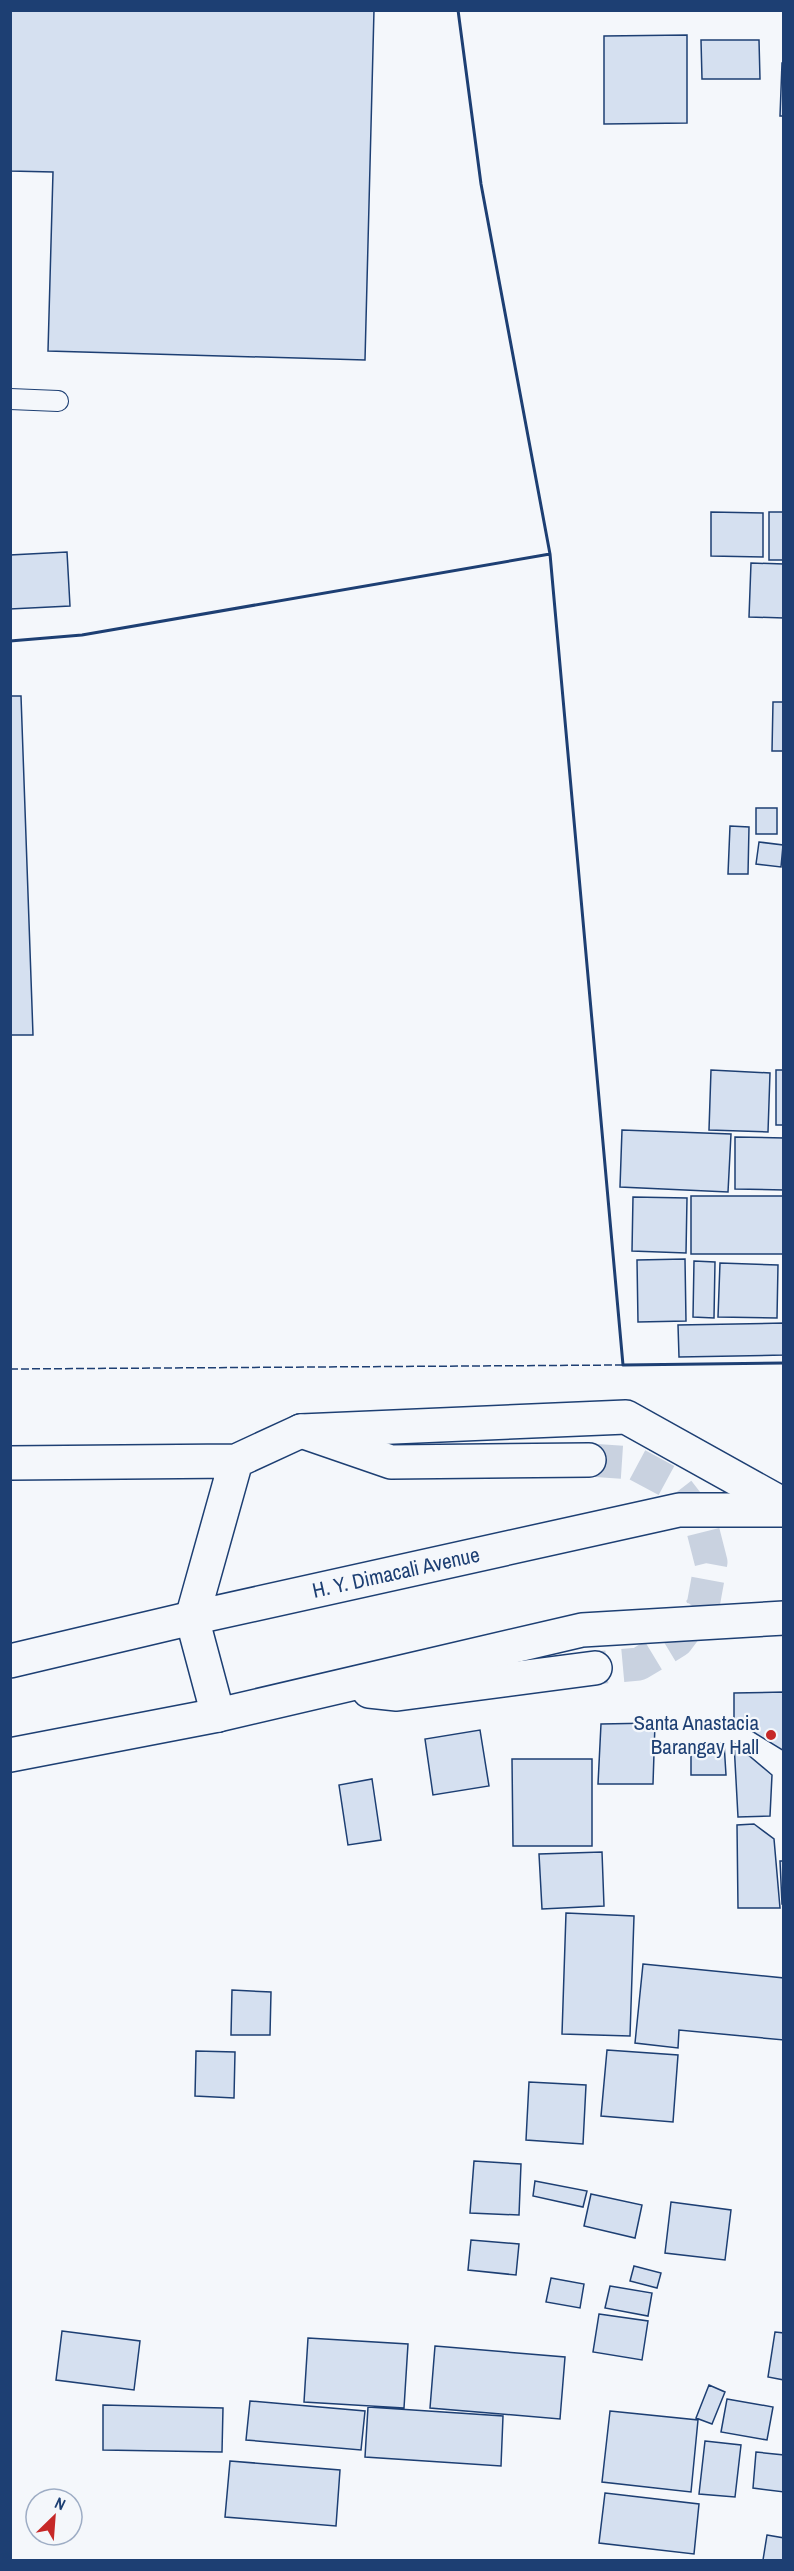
<svg xmlns="http://www.w3.org/2000/svg" width="794" height="2571" font-family="'Archivo Narrow',sans-serif">
<style>
.building{fill:#d5e0f0;stroke:#1d3f73;stroke-width:1.5}
.lines{fill:none;stroke-linecap:round;stroke-linejoin:round}
.secondary-tunnel{stroke:#c9d2e0;stroke-width:33;stroke-dasharray:33 16;stroke-linecap:butt}
.lane-casing{stroke:#1d3f73;stroke-width:22}
.street-casing{stroke:#1d3f73;stroke-width:36}
.secondary-casing{stroke:#1d3f73;stroke-width:36}
.lane{stroke:#f4f7fb;stroke-width:20}
.street{stroke:#f4f7fb;stroke-width:33}
.secondary{stroke:#f4f7fb;stroke-width:33}
.fence{stroke:#1d3f73;stroke-width:1.5;stroke-dasharray:8 3;stroke-linecap:butt}
.wall{stroke:#1d3f73;stroke-width:3}
.poi-dot{fill:#c62828;stroke:#f4f7fb;stroke-width:2}
.labels{text-anchor:middle;stroke-width:4.5;stroke-linejoin:round;paint-order:stroke}
.street-label{font-size:21px;fill:#1d3f73;stroke:#f4f7fb}
.poi-label{font-size:21px;fill:#1d3f73;stroke:#f4f7fb;text-anchor:end}
</style>
<rect width="100%" height="100%" fill="#f4f7fb"/>
<!-- building -->
<path class="building" d="M10,10H374L365,360L48,351L53,172L10,171Z
M687,35V123L604,124V36Z
M701,40H759L760,79H702Z
M782,63H784V116H780Z
M711,512L763,513V557L711,556Z
M769,512H784V560H769Z
M67,552L70,606L10,609V555Z
M751,563L784,564V618L749,617Z
M10,696H21L33,1035H10Z
M773,702H784V751H772Z
M756,808H777V834H756Z
M730,826L749,827L748,874H728Z
M759,842L783,845L781,867L756,864Z
M711,1070L770,1073L768,1132L709,1130Z
M776,1070H784V1125H776Z
M622,1130L731,1134L728,1192L620,1187Z
M735,1137L784,1138V1190L735,1189Z
M691,1196H784V1254H691Z
M633,1197L687,1198L686,1253L632,1251Z
M685,1259L686,1321L638,1322L637,1260Z
M694,1261L715,1262L714,1318L693,1317Z
M720,1263L778,1265L777,1318L718,1317Z
M784,1323V1355L679,1357L678,1325Z
M784,1692V1751L734,1720V1693Z
M655,1723L653,1784H598L601,1724Z
M480,1730L489,1786L433,1795L425,1739Z
M724,1743L726,1775H691V1744Z
M734,1743L772,1775L770,1816L738,1817Z
M512,1759H592V1846H513Z
M372,1779L381,1840L348,1845L339,1785Z
M754,1824L774,1839L780,1908H738L737,1825Z
M602,1852L604,1906L542,1909L539,1854Z
M780,1861H784V1904H782Z
M566,1913L634,1916L630,2036L562,2034Z
M643,1964L784,1978V2040L679,2030L678,2048L635,2043Z
M232,1990L271,1992L270,2035H231Z
M607,2050L678,2055L673,2122L601,2116Z
M196,2051L235,2052L234,2098L195,2096Z
M529,2082L586,2085L583,2144L526,2140Z
M474,2161L521,2164L519,2215L470,2213Z
M535,2181L587,2191L583,2207L533,2196Z
M591,2194L642,2205L635,2238L584,2226Z
M671,2202L731,2210L725,2260L665,2253Z
M471,2240L519,2244L516,2275L468,2270Z
M634,2266L661,2273L657,2288L630,2281Z
M551,2278L584,2284L580,2308L546,2302Z
M610,2286L652,2293L648,2316L605,2308Z
M599,2314L648,2321L642,2360L593,2352Z
M62,2331L140,2341L134,2390L56,2380Z
M775,2332L784,2333V2380L768,2377Z
M308,2338L408,2344L404,2408L304,2402Z
M435,2346L565,2357L560,2419L430,2408Z
M709,2385L725,2392L712,2424L696,2418Z
M727,2399L773,2407L767,2440L721,2432Z
M250,2401L365,2411L361,2450L246,2440Z
M103,2405L223,2408L222,2452L103,2450Z
M368,2407L503,2416L501,2466L365,2457Z
M610,2411L698,2420L691,2492L602,2482Z
M705,2441L741,2445L735,2497L699,2494Z
M756,2452L784,2455V2492L753,2488Z
M230,2461L340,2470L336,2526L225,2517Z
M605,2493L699,2504L694,2554L599,2543Z
M767,2535L784,2538V2560H763Z"/>
<g class="lines">
<!-- secondary-tunnel -->
<path class="secondary-tunnel" d="M589,1460L634,1463L673,1484L700,1519L711,1562L703,1606L677,1641L639,1664L595,1668"/>
<defs>
<path id="lane" d="M10,399L58,401"/>
<path id="street" d="M10,1463L236,1461L301,1431L626,1417L784,1505
M218,1715L192,1618L236,1461"/>
<g id="secondary">
<path d="M301,1431L391,1462L589,1460"/>
<path id="s1" d="M10,1661L192,1618L679,1510H784"/>
<path d="M369,1691L397,1694L595,1668"/>
<path d="M10,1755L218,1715L582,1630L784,1618"/>
</g>
</defs>
<!-- lane casing -->
<use href="#lane" class="lane-casing"/>
<!-- street casing -->
<use href="#street" class="street-casing"/>
<!-- secondary casing -->
<use href="#secondary" class="secondary-casing"/>
<!-- lane -->
<use href="#lane" class="lane"/>
<!-- street -->
<use href="#street" class="street"/>
<!-- secondary -->
<use href="#secondary" class="secondary"/>
<!-- fence -->
<path class="fence" d="M10,1369L623,1365"/>
<!-- wall -->
<path class="wall" d="M458,10L481,184L550,554L623,1365L784,1363
M10,641L82,635L550,554"/>
</g>
<!-- markers -->
<circle class="poi-dot" cx="771" cy="1735" r="6"/>
<g class="labels">
<!-- street labels -->
<g class="street-label">
<text dy="7" stroke="none"><textPath href="#s1" startOffset="396">H. Y. Dimacali Avenue</textPath></text>
</g>
<!-- poi labels -->
<g class="poi-label">
<text x="759" y="1730">Santa Anastacia<tspan x="759" dy="24">Barangay Hall</tspan></text>
</g>
</g>
<!-- border -->
<rect width="794" height="2571" fill="none" stroke="#1d3f73" stroke-width="24"/>
<!-- north arrow -->
<g transform="translate(54 2517) rotate(25)"><circle r="28" fill="#f4f7fb" stroke="#9eadc5" stroke-width="1.5"/>
<path d="M0-4.5L10 22L0 15L-10 22Z" fill="#c62828"/>
<text y="-9" font-size="16" font-weight="bold" text-anchor="middle" fill="#1d3f73">N</text>
</g>
</svg>
